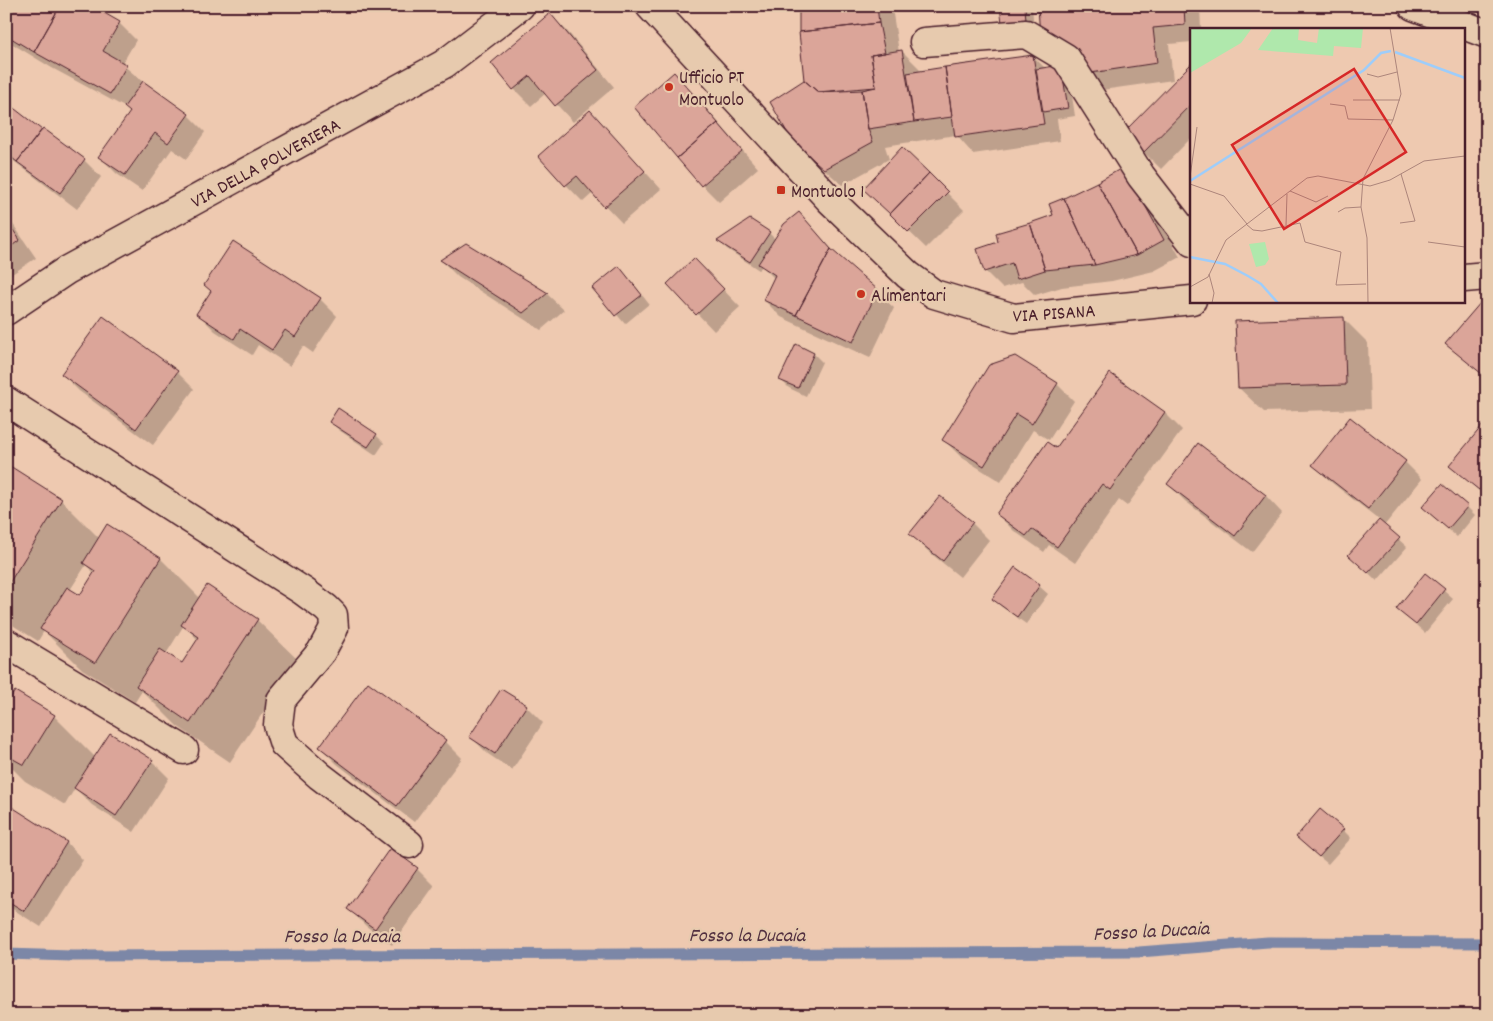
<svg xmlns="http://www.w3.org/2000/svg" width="1493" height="1021" font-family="Dekko,sans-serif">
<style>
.shadow{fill:#0003;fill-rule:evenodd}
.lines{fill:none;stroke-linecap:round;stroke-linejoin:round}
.stream{stroke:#7c87a7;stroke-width:11}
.building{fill:#dba599;stroke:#4a1f2b}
.minor-casing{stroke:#4a1f2b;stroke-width:31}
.tertiary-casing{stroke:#4a1f2b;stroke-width:31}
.secondary-casing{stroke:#4a1f2b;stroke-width:31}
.minor{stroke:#e7caae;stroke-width:28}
.tertiary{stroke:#e7caae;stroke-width:28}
.secondary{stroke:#e7caae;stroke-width:28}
.poi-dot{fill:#c8321e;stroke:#e7caae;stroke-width:2}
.labels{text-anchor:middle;stroke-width:4.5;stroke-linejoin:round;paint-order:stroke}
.poi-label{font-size:19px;fill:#4a1f2b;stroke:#e7caae;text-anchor:start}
.street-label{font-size:19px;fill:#4a1f2b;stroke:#e7caae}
.water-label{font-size:20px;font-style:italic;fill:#523040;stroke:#e7caae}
.inset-river{fill:none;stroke:#9ecdfa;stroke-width:2.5}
.inset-road{fill:none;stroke:#ac857b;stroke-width:1}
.view{fill:#d62828;fill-opacity:0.15;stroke:#d62828;stroke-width:2.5}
.inset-edge{fill:none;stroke:#4a1f2b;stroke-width:2.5}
</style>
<rect width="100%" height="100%" fill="#eec9b0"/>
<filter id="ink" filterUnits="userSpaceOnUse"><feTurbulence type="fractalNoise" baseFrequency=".02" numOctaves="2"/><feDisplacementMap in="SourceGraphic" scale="10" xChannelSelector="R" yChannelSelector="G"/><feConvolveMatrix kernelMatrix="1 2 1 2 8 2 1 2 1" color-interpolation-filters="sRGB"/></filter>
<g filter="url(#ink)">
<!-- shadow -->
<path class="shadow" d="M6,6H90L119,23L136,40L122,64L143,82L188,115L205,132L186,159L172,149L142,191L117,174L100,157L131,113L128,109L52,68L6,40Z
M800,6H890L892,8L899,52L902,51L919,68L920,72L1033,56L1046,69L1069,75L1075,116L1057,119L1060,141L973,154L956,135L885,146L889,159L842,185L793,141L806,81ZM873,87L862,91L851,92V88Z
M1002,6H1032L1034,30Z
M1039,6H1200L1201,29H1192V42L1169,44L1173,80L1102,90Z
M550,15L567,31L614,87L573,122L546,93L531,106L514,89Z
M1191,66L1192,137L1161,169L1124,133Z
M674,74L691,91L758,168L719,202L702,185L635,108Z
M6,104L42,132L43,130L84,160L101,177L77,209L6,155Z
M590,112L661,189L622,223L593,193L583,202L539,157Z
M1124,169L1141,186L1180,257L1154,271L1112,281L1062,287L1035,295L1022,282L1002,288L985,271L1054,215L1051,205Z
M865,189L947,193L964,210L926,248Z
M6,214L36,258L6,278Z
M799,214L840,258L894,308L870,358L781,317L764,300L775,279L762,266L759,270L727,249L719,241L750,220L769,233L775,239Z
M442,261L547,294L564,310L541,330L458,277Z
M627,276L649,304L625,324L594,288Z
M711,277L740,307L714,331L669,284Z
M212,292L320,299L337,316L313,353L303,346L290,366L258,345L252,355L215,331L198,314Z
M1487,297V379L1447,344Z
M1343,318L1368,343L1370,409L1264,412L1239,388Z
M796,345L814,354L822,362L806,396L789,388L781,380Z
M177,372L194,389L153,445L79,391L62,374Z
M1110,375L1165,413L1182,430L1127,506L1119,500L1075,563L1049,545L1044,552L1014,531L997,514L1056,450Z
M1057,384L1074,401L1049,440L1033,430L1001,482L961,457L944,440Z
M1351,419L1405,462L1422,479L1384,526L1407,547L1377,581L1350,555L1381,521L1331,482L1314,465Z
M330,421L376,435L384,443L376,455L339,430Z
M1487,422V498L1451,465Z
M1199,445L1266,496L1282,513L1252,552L1185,501L1168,484Z
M10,468L61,500L100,539L108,526L161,559L200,598L207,587L257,620L298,660L230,762L177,726L142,691L135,702L82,669L44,631L38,641L6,621V474ZM86,565L95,574L80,597L70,590ZM184,625L198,640L182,665L166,654Z
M1423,507H1467L1475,515L1457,537Z
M972,523L989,540L960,577L928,551L911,534Z
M1426,575L1453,599L1425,633L1398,609Z
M1039,586L1048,594L1026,624L1002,607L994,599Z
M6,688L13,695L54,716L95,757L152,761L169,778L134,832L92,805L75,788L65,805L25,781L6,762Z
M526,706L543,723L512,770L488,754L471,737Z
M445,741L462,758L414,822L337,764L320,747Z
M13,809L67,843L83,860L41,927L6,905V819Z
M1343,830L1351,838L1328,864L1306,846Z
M417,869L434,886L392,945L366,926L349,909Z"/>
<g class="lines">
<!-- stream -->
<path class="stream" d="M6,954L72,956L1139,952L1268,942L1487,943"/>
</g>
<!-- building -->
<path class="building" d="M13,6H60L34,52L6,35V18Z
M60,6H92L120,22L103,51L127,65L110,94L34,52Z
M799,6H877L879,23L799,32Z
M1000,6H1025L1026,22L1002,23Z
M1038,6H1184L1185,25L1153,28L1157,63L1084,74L1040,37Z
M550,13L598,70L555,106L530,76L513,90L491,63Z
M879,23L885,53L871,55L876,87L818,92L804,80L799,32Z
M902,50L914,122L868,129L862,90L876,87L871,55Z
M1033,55L1044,124L955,137L945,67Z
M1191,64L1192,103L1143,153L1123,133Z
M1061,65L1068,108L1043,112L1036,69Z
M945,67L952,117L914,122L907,73Z
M674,72L718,123L677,158L634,107Z
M804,80L818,92L862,90L868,129L873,142L824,169L792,141L770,102Z
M143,81L189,114L168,143L155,133L125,175L98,157L130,112L124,107Z
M6,102L42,130L17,162L6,153Z
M590,110L645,171L604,207L577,176L565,186L538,156Z
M718,123L742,151L701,186L677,158Z
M43,128L85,159L60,193L17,162Z
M902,147L929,173L890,214L863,189Z
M1124,167L1164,240L1137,255L1097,182Z
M929,173L948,192L908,232L890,214Z
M1097,182L1137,255L1095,265L1064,198Z
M1064,198L1095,265L1045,270L1030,223L1053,215L1049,204Z
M799,212L831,249L796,315L763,300L775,275L758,264L784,224Z
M750,219L770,232L750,262L717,241Z
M6,220L20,240L6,250Z
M1030,223L1045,270L1017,279L1012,263L984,272L977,249L998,242L996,233Z
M233,241L321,298L295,337L285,330L272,350L240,329L234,339L196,314L211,291L204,285Z
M466,243L548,293L523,313L440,260Z
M831,249L878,290L853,342L796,315Z
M694,258L724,289L696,315L667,284Z
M619,266L642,295L615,316L592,288Z
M1487,295V378L1445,344Z
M103,316L178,371L136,429L61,374Z
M1344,317L1346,385L1238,388L1235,321Z
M796,344L814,353L798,388L779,380Z
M1015,356L1058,383L1032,424L1016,414L984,466L942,440L989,365Z
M1110,373L1165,412L1110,490L1102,484L1057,547L1032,529L1026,536L996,514L1047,442L1056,448Z
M338,408L377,434L368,447L329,422Z
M1350,417L1406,461L1368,509L1312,465Z
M1487,420V481L1479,490L1449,466Z
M1198,443L1266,495L1235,536L1167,484Z
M10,466L62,499L6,588V472Z
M1442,484L1468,506L1448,529L1422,507Z
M940,496L973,522L943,561L909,534Z
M1379,520L1400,538L1368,573L1348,555Z
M107,524L161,558L95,663L40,629L67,587L80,595L95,571L83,563Z
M1015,567L1040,585L1017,617L992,599Z
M1425,573L1445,589L1416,625L1396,609Z
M207,585L258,619L190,723L136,686L160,649L182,663L199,637L181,625Z
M368,682L446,740L397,806L319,747Z
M501,689L527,705L495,754L469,737Z
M15,691L55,715L24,765L6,755V698L9,700Z
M110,733L153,760L116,816L74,788Z
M12,807L67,842L24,911L6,900V817Z
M1320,809L1344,829L1319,857L1296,837Z
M390,848L418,868L375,929L347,909Z"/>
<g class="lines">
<defs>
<path id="minor" d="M1413,6L1487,34
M924,42L1026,34L1066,58L1141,176L1192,242
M6,401L303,591L326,608L333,615L334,628L321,652L281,700L278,725L284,744L320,776L409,844
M6,643L184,750"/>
<g id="tertiary">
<path id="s1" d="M6,311L67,270L444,64L520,6"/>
</g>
<path id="secondary" d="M650,6L830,200L908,275L934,294L1014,318L1192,300
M1464,278L1487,276"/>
</defs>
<!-- minor casing -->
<use href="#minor" class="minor-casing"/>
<!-- tertiary casing -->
<use href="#tertiary" class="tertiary-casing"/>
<!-- secondary casing -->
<use href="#secondary" class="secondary-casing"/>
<!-- minor -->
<use href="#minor" class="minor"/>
<!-- tertiary -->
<use href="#tertiary" class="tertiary"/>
<!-- secondary -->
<use href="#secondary" class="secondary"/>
</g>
</g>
<!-- markers -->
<g class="poi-dot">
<circle cx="669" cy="87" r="5"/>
<rect x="776" y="185" width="10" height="10" rx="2.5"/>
<circle cx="861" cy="294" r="5"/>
</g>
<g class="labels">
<!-- poi labels -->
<g class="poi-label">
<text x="679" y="83">Ufficio PT<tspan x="679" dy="22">Montuolo</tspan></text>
<text x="791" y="197">Montuolo 1</text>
<text x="871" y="301">Alimentari</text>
</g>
<!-- street labels -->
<g class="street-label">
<text dy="7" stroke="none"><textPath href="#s1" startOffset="299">VIA DELLA POLVERIERA</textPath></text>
<text transform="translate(1054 312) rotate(-4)" y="7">VIA PISANA</text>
</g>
<!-- water labels -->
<g class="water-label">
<text transform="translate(1151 930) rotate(-3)" y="7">Fosso la Ducaia</text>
<text x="747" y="941">Fosso la Ducaia</text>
<text x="342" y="942">Fosso la Ducaia</text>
</g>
</g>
<!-- overview -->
<g transform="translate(1190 28)">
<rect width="275" height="275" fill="#eec9b0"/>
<path d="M0,0H62L51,15L0,45ZM83,0H109L108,12L127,15L129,0H173L171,20L144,18L143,28L68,22ZM75,214L79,231L75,237L66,239L59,216Z" fill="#afe8ac"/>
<path class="inset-river" d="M205,24L275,50M0,153L174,42L191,25L201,23M0,229L35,236L58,248L71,256L88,275"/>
<path class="inset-road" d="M177,46L188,49L207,44M163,72H210M140,76L155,78L158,91L203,92M0,149L7,99M0,156L34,168L57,196M100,163L126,174L138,168M148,184L155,180L171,179M210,195L225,193L211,146M56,196L63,202L72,203L110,195L115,214L151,224L146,257L176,256M96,197L97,166M238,214L275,219M19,246L24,265L22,275M0,259L18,249L36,212L117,150L128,148L180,158L200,152L234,133L275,128M178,275L177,210L171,179L173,151L203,92L211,66L200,0"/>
<path class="view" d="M164,41L216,124L94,201L42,117Z"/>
<rect width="275" height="275" class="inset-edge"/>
</g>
<!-- margin -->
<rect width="1493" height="1021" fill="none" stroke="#e7caae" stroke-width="25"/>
<rect x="12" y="12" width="1468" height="996" fill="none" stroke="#4a1f2b" stroke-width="2" filter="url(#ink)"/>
</svg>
